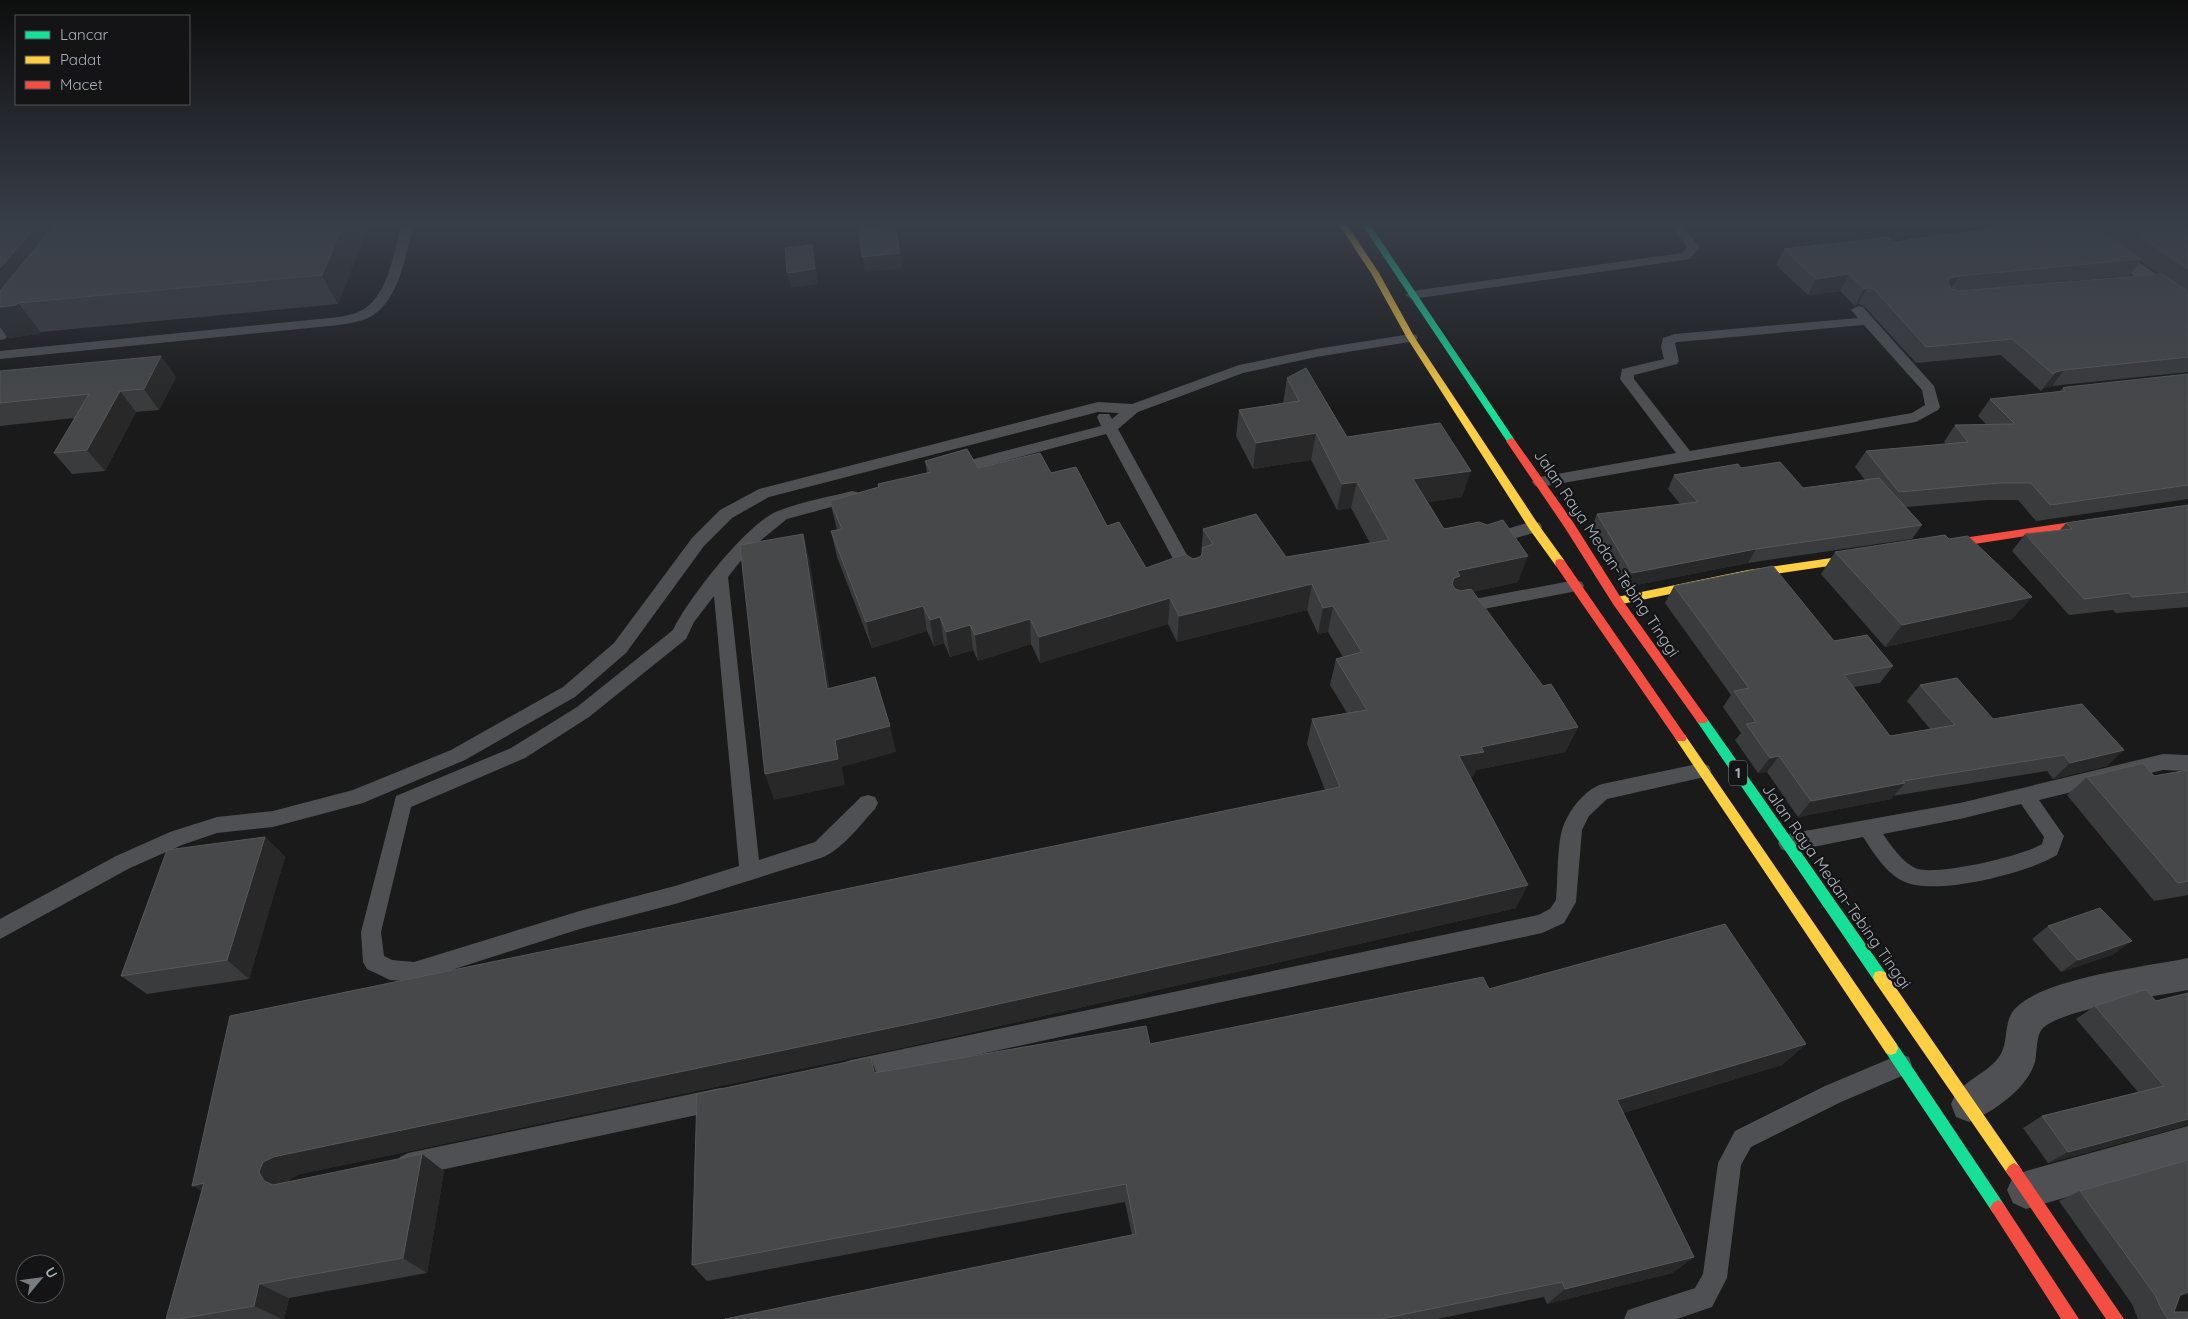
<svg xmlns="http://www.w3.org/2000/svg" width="2188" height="1319" font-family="Quicksand,sans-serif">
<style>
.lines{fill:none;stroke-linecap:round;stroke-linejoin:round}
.lane{fill:#4e5053;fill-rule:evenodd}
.street{fill:#4e5053;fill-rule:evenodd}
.fast{fill:#16e098;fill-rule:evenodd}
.slow{fill:#ffcf43;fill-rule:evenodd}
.jam{fill:#f24e42;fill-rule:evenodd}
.wall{fill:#3a3b3c;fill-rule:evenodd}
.shaded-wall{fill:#282828}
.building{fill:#464849;stroke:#56585b}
.labels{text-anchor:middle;stroke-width:4.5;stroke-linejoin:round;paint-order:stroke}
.shield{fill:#141416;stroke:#7d838a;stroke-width:1}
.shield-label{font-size:15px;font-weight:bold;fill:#aab2bc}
.street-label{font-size:16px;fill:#aab2bc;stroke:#141416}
</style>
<rect width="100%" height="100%" fill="#1a1a1a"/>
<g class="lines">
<!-- lane -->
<path class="lane" d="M402,223H414C406,251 401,294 376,313C367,321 351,323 339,325L0,359V351L339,317C349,315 360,313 368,306C390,288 394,249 402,223Z
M1669,223H1681L1699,247L1690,259L1412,299L1405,295L1412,291L1682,253L1687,247Z
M1858,306L1863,307L1934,386L1940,407L1938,410L1916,422L1540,487L1535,486L1532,482L1535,478L1540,477L1676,453L1620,379L1622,369L1664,359L1661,347L1663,338L1675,334L1858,318L1851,310ZM1864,325L1922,390L1925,405L1912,413L1690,451L1634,379V375L1677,364L1679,361L1675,343L1678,342Z
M19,309L26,313L5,339L0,340V327L14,310Z
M1411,334L1416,335L1418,338L1416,341L1316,357L1243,373L1138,412L1118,429L1199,577L1197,581L1191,583L1185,581L1106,434L952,475L947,474L944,470L947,466L1101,426L1097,417L1099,414H1109L1112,419L1119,413L1098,412L769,497L732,518L704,546L626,653L575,697L465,760L363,803L273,827L217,833L182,845L130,868L0,939V919L116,856L170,832L217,817L273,811L353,790L451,750L563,687L614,643L692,538L720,510L759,489L1098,402L1132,404L1239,365L1316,349Z
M852,491L857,492L860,496L857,500L787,519L750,549L728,577L759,860L815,842L861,797L868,795L875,797L878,803L875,809C860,825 842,850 821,858L675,904L583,928L414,982L390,980L367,969L363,962L361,932L396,796L511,748L577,707L673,630C687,600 748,522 778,511C801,502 828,497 852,491ZM714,596L739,866L675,886L583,910L414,962L392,960L384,956L381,932L411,807L525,758L589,717L686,639L694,622Z
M1534,521L1540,523L1542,527L1540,531L1489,546L1483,544L1481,540L1483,536Z
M1576,580L1582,582L1584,586L1582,590L1458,614L1452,612L1450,608L1452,604L1458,602Z
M2163,754L2188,755V771L2163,770L2039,800L2064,836L2057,855C2028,873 1936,896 1905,882C1886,874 1874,853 1863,837L1788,852L1781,849L1778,843L1781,837L1788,834L1960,803ZM2021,804L2044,837L2042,844C2022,856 1940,875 1918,869C1903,864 1891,845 1883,834L1960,819Z
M1702,763L1709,766L1711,771L1709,776L1607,799L1589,816L1582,830L1576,902L1564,923L1542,933L851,1082L843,1079L840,1071L843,1063L851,1060L1538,915L1550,909L1556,900C1558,881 1557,847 1562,830C1568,811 1584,790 1602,784Z
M1901,1054L1909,1057L1912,1065L1909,1073L1841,1102L1751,1147L1741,1165L1727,1278L1712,1307L1677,1319H1624L1628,1310L1695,1288L1703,1274L1718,1163L1735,1131L1825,1086Z
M720,1088L728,1091L731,1099L728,1107L720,1110L408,1177L400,1173L396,1165L400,1157L408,1153Z"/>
<!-- street -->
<path class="street" d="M2060,223H2083L2188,296V311L2181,309L2063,227Z
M2188,958V990C2157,996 2061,1009 2042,1029C2036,1036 2037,1053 2035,1062C2027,1089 1993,1112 1969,1122L1956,1117L1951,1104C1961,1079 1984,1077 1999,1057C2009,1044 2003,1023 2014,1010C2040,978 2146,967 2188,958Z
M2188,1126V1162L2026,1209L2013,1203L2007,1190L2013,1177L2026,1171Z"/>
<!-- fast -->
<path class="fast" d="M1361,223H1369L1514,439V443H1508Z
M1702,715L1706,717L1885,972L1887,977L1885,982L1880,983L1875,982L1698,723L1696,720L1698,717Z
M1891,1041L1896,1043L2003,1203L2006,1208L2003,1213L1998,1216L1993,1213L1886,1053L1884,1048L1886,1043Z"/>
<!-- slow -->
<path class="slow" d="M1338,223H1346L1379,273L1415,338L1538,524L1564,560L1565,563L1564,566H1556L1530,530L1407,338L1371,273Z
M1866,553L1870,554L1871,557L1870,560L1748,578L1617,605L1612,601L1617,597L1748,570Z
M1681,733L1685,735L1896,1043L1898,1048L1896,1053L1891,1055L1886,1053L1677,741L1675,738L1677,735Z
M1880,971L1885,972L2019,1166L2022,1171L2019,1176L2014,1179L2009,1176L1875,982L1873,977L1875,972Z"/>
<!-- jam -->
<path class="jam" d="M1511,438L1514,439L1573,522L1621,598L1706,717L1708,720L1706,723H1698L1613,604L1565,528L1506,441Z
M2099,518L2104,522L2103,524L1936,550L1931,546L1936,542Z
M1560,559L1564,560L1685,735L1687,738L1685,741H1677L1556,566L1555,563L1556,560Z
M2014,1163L2019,1166L2124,1319H2106L2009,1176L2006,1171L2009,1166Z
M1998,1200L2003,1203L2079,1319H2061L1993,1213L1990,1208L1993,1203Z"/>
</g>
<!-- wall -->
<path class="wall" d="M0,223H369L338,304L41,332L39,334L8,338Z
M1990,223H2188V372L2052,386L2044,388L2041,391L2001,355L1916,363L1864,306L1858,304L1855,306L1840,291L1808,295L1776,265L1784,249L1894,242L1997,228ZM2140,261L2158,274L1959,291L2129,276Z
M0,371L176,377L159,410L136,412L105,471L72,474L54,453L75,418L0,426Z
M2188,374V499L2036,521L2018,500H1988L1906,507L1922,525L1912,539L1748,563L1626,587L1591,529L1597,514L1680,504L1668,489L1674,475L1741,468L1803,488L1865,480L1855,467L1866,451L1946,444L1944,442L1955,425H1987L1978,416L1990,399L2060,391L2063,388Z
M1287,378L1347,437L1462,497L1428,502L1444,529L1518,582L1472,592L1543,686L1578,727L1565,752L1476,770L1473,776L1470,777L1516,908L929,1042L300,1174L290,1179L289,1182L444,1171L427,1273L289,1298L284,1319H166L202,1191L1325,790L1307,744L1312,719L1347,713L1330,685L1336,659L1343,657L1328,632L1318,634L1307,610L1177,642L1168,624L1040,663L1031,644L978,661L973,650L950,657L944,643L934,646L927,631L872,648L837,557L831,531L837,530L830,501L879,487L878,484L927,473L925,461L978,468L1051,473L1107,526L1146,568L1200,557L1201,556L1203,529L1286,557L1370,543L1351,508L1337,510L1311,460L1253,469L1236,436L1239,410L1283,403Z
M2188,505V607L2116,613L2113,610L2069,615L2012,551L2025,534L2059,531L2066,523Z
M1949,539L2032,597L2012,619L1885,647L1821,574L1835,552Z
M1674,586L1834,641L1893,666L1880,683L1854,687L1890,736L1930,729L1907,701L1920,685L1993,719L2107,766L2053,779L2047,771L1893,796L1891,799L1798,817L1767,772L1758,773L1735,740L1741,733L1723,707L1731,695L1665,603Z
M2188,770V895L2154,901L2067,795L2087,777L2154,776Z
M265,837L285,857L249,979L147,994L121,976Z
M2048,926L2114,954L2061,972L2032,939Z
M1489,989L1806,1044L1782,1065L1623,1113L1694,1257L1672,1273L1547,1304L1544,1297L1437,1319H725L1132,1235L1125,1202L707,1281L692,1265L877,1073L1150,1044Z
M2188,993V1125L2048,1163L2023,1128L2042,1116L2138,1092L2076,1019L2095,1006L2156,1001Z
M2080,1191L2188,1294L2180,1296L2174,1312L2188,1319H2138L2132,1304L2059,1201Z"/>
<!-- shaded-wall -->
<path class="shaded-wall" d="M39,223H84L18,303L41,332L39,334L8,338L0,327V268Z
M344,223H369L338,304L322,275Z
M812,245L815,260L818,284L791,288L787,273Z
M900,253L902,268L865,272L862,257Z
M1849,274L1840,291L1808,295L1816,279Z
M1959,276L1949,292L1948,282L1951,278Z
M1867,288L1858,304L1855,306L1864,289Z
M161,356L176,377L159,410L144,389Z
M2064,370L2052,386L2044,388L2041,391L2056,372Z
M120,391L136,412L105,471L87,450Z
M1316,433L1311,460L1253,469L1256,443Z
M1471,471L1462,497L1406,505L1413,479Z
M1357,482L1351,508L1337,510L1342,484Z
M803,534L810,562L834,716L827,689Z
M1756,549L1748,563L1626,587L1632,573Z
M1528,556L1518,582L1454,596L1452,584L1457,571Z
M1312,584L1307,610L1177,642L1179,616Z
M2032,597L2012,619L1885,647L1902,625Z
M1170,598L1168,624L1040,663L1039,637Z
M923,606L927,631L872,648L866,622Z
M1333,606L1328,632L1318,634L1323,608Z
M940,617L944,643L934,646L930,620Z
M1030,619L1031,644L978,661L975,635Z
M970,625L973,650L950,657L946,632Z
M890,726L896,752L842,767L845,785L774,800L765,774L835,740Z
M1578,727L1565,752L1476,770L1473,776L1450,781L1459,756L1481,747Z
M2124,750L2107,766L2053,779L2070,763Z
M1779,756L1767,772L1758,773L1770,758Z
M1905,783L1891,799L1798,817L1811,801Z
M265,837L285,857L249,979L227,960Z
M1528,885L1516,908L929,1042L300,1174L290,1179L286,1189L291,1198L264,1181L259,1172L263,1162L273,1157Z
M2132,941L2114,954L2061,972L2078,960Z
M1806,1044L1782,1065L1599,1120L1617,1100Z
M871,1057L878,1078L874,1073Z
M2188,1119V1125L2048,1163L2068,1152Z
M422,1154L444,1171L427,1273L403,1258Z
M204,1183L222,1202L192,1186Z
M1694,1257L1672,1273L1547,1304L1565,1289Z
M259,1284L289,1298L284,1319H282L254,1306Z
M2188,1292V1294L2156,1303L2180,1295Z"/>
<!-- building -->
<path class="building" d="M0,223H39L0,268Z
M56,223H344L322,275L18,303L16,305L0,307V291Z
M2022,223H2088L2141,259L1959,276L1951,278L1948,282L1951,289L1959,291L2162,274L2188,291V336L2186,337L2188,338V357L2064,370L2056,372L2053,374L2012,339L1926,347L1874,289L1867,288L1864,289L1849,274L1816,279L1784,249L1889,237L1894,242L2025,224Z
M2120,223H2188V269Z
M895,226L900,253L862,257L858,230Z
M812,245L815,269L787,273L785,248Z
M161,356L144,389L120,391L87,450L54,453L89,394L0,403V371Z
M1306,368L1347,437L1440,423L1471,471L1413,479L1444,529L1479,522L1487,525L1503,520L1528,556L1457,571L1460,576L1454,578L1452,584L1455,589L1461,591L1471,589L1543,686L1551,684L1578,727L1481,747L1484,752L1459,756L1528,885L923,1021L273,1157L263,1162L259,1172L264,1181L273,1185L422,1154L403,1258L259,1284L254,1306L179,1319H166L204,1183L192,1186L230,1016L1340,787L1312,719L1367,710L1336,659L1362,652L1333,606L1323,608L1312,584L1179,616L1170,598L1039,637L1030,619L975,635L970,625L946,632L940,617L930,620L923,606L866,622L831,531L842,529L830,501L879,487L878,484L931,472L925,461L967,449L978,468L1040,453L1051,473L1076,467L1107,526L1119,522L1146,568L1185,554L1193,559L1200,557L1203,552L1202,548L1213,544L1203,529L1256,514L1286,557L1389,540L1357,482L1342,484L1316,433L1256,443L1239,410L1299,401L1287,378Z
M2188,374V485L2050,505L2031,483H2000L1899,492L1866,451L1968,442L1955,425L2015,424L1990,399L2065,391L2063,388L2067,387Z
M1780,462L1803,488L1879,478L1922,525L1756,549L1632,573L1597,514L1698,502L1674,475L1738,464L1741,468Z
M2188,505V592L2132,597L2129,593L2084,599L2025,534L2072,529L2066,523Z
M803,534L827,689L875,677L890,726L835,740L838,759L765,774L740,545Z
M1945,535L1949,539L1968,536L2032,597L1902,625L1835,552Z
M1773,566L1834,641L1867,635L1893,666L1844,675L1890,736L1955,725L1920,685L1957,678L1993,719L2082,704L2124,750L2070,763L2064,755L1903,781L1905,783L1811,801L1779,756L1770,758L1746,724L1756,722L1734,691L1749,688L1674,586Z
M2143,763L2154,776L2188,770V881L2178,883L2087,777Z
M265,837L227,960L121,976L167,850Z
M2100,908L2132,941L2078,960L2048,926Z
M1725,924L1806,1044L1617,1100L1694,1257L1565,1289L1562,1282L1381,1319H725L1136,1234L1126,1184L692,1265L697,1094L871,1057L874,1073L1146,1026L1150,1044L1483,977L1489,989Z
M2146,990L2156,1001L2188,993V1119L2068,1152L2042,1116L2164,1086L2095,1006L2140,991Z
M2188,1160V1292L2180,1295L2174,1312H2188V1319H2168L2162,1310L2155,1295L2080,1191Z"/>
<!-- sky -->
<linearGradient id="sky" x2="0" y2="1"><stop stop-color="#0e0e0e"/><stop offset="0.55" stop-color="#383e49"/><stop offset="1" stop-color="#383e49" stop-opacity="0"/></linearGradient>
<rect width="2188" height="408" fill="url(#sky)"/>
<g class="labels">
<!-- shield labels -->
<rect class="shield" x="1729" y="760.5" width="18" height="25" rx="4"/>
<g class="shield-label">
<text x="1738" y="778">1</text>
</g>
<!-- street labels -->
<g class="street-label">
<text transform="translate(1607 553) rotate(56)" y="6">Jalan Raya Medan-Tebing Tinggi</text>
<text transform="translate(1837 886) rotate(55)" y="6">Jalan Raya Medan-Tebing Tinggi</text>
</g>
</g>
<!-- legend -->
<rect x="15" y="15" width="175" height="90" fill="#141416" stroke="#505358"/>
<rect x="25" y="31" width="25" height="8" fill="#16e098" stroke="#505358"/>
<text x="60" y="40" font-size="15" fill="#aab2bc">Lancar</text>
<rect x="25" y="56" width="25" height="8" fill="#ffcf43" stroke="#505358"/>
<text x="60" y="65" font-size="15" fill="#aab2bc">Padat</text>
<rect x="25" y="81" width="25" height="8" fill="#f24e42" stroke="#505358"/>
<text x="60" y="90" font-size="15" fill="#aab2bc">Macet</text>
<!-- north arrow -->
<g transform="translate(40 1279) rotate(61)"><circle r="24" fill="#141416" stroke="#505358"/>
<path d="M0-4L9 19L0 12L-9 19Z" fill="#787d83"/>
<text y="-8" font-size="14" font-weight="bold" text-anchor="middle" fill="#aab2bc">U</text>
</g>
</svg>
